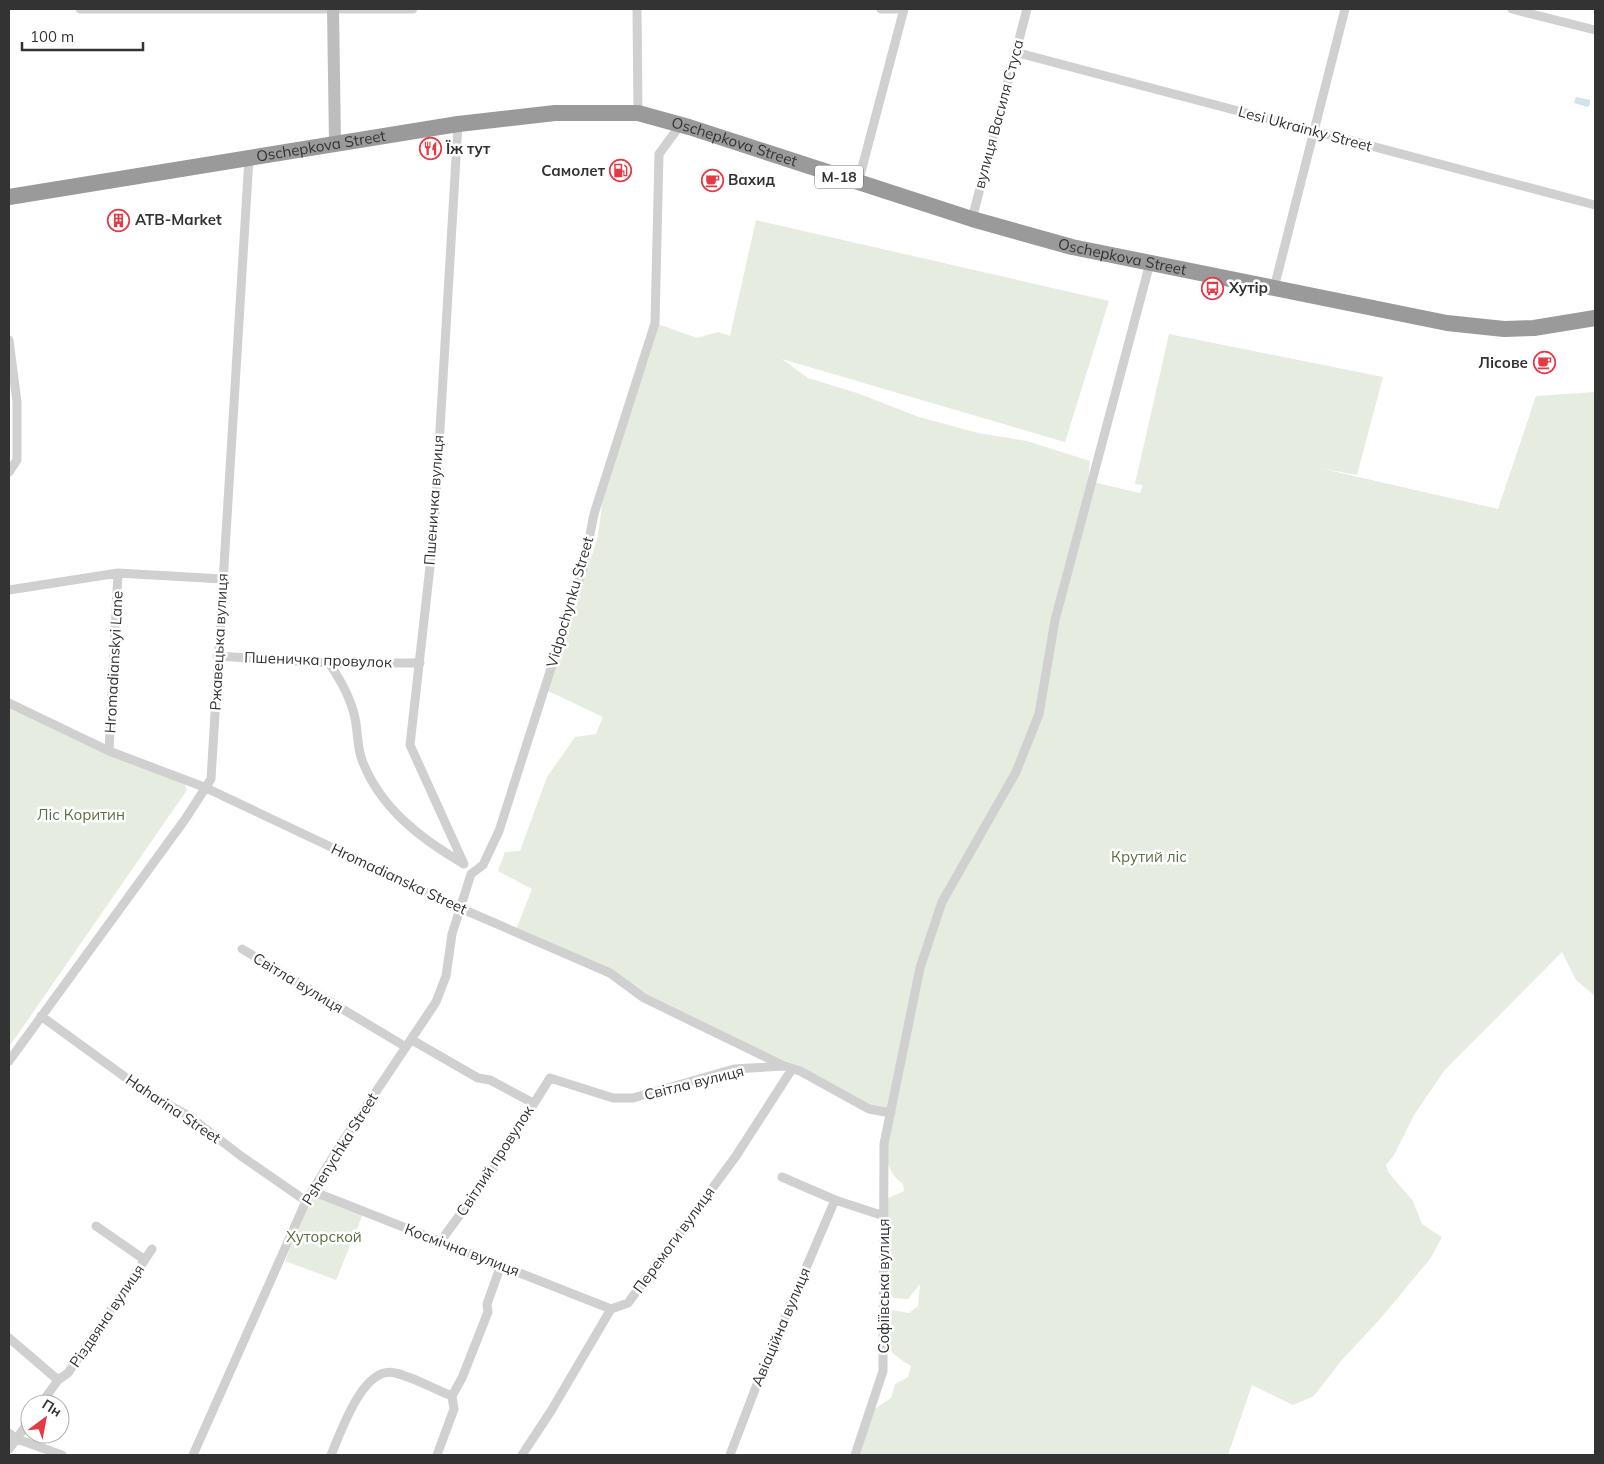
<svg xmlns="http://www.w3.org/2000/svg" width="1604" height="1464" font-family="Mulish,sans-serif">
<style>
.green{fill:#e6ecdf}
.water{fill:#cfe2ee}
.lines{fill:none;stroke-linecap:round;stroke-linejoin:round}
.street{stroke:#d0d0d0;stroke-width:9}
.secondary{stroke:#bdbdbd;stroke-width:12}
.highway{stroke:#9a9a9a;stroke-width:16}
.labels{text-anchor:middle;stroke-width:5;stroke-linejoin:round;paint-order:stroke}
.shield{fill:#fff;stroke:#707070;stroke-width:1}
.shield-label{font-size:14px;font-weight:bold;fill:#333}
.street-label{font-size:15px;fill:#333;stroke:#fff}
.poi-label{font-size:15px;font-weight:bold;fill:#333;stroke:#fff;text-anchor:start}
.park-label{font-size:15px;fill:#56703f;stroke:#fff}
</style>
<rect width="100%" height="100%" fill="#fff"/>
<!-- green -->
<path class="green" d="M756,220L1109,301L1065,442L782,359L808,378L857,393L919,417L978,433L1027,441L1090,461L1088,481L1140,493L1143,485L1135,484L1169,334L1383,377L1357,475L1319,468L1498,509L1536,396L1595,392V996L1576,980L1562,952L1444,1071L1414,1115L1394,1155L1386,1165L1388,1172L1413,1201L1422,1224L1442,1237L1430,1259L1380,1319L1341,1361L1314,1396L1293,1405L1252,1385L1228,1455H856L873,1410L891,1398L895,1384L908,1377L911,1366C880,1348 886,1342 885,1309L909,1313L918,1306L920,1284L908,1299L895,1298L887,1293L891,1254L883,1249L882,1201L904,1191L903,1184C880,1169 886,1138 891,1114L775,1063L516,930L532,889L498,871L505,852L520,851L547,777L575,737L596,734L603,717L548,691L565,628L584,580L598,536L605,482L631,399L648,360L655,323L697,338L718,332L730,336Z
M9,706L183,779L187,790L9,1047Z
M313,1194L363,1214L336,1280L285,1261Z"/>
<!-- water -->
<path class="water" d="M1576,97L1590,100V104L1588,107L1574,103Z"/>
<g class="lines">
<!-- street -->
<path class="street" d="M80,9H413
M637,9L638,113
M881,9H904
M1512,9L1595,30
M1015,52L1595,205
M458,124L434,531L410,745L464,864
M858,183L904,9
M972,219L1027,9
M1274,288L1345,9
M9,340L17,402V460L9,472
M9,590L118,573L222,579
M217,656L329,663H420
M329,663C340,679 351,699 355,718C358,732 357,747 362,760C380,808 421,839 464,864
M9,703L109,751L204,787L460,908L610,973L644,998L784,1066
M109,751L118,573
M471,874L483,865L499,831L584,565L594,514L655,323L659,154L681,124
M242,949L406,1047
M41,1016L147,1093L189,1116L241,1156L306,1201
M412,1040L478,1078L490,1080L533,1103
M9,1061L186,818L211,779L249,158
M782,1177L835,1200L884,1216
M312,1191L611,1309
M96,1226L145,1260
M440,1242L489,1175L550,1078L613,1098H633L734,1069L784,1066L800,1071L869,1109L891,1113
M9,1338L58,1380
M452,1396L462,1378L488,1312L487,1304L501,1265
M41,1404L58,1380L68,1373L152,1249
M9,1433L17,1439L62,1455
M9,1449L30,1420
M193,1455L306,1201L339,1147L436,1002L446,976L452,934L471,874
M331,1455C341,1432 363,1365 395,1373C414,1377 433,1389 452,1396
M437,1455L454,1409L452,1396
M522,1455L551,1411L611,1309L628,1303L736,1156L792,1069
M730,1455L762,1371L835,1200
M855,1455L883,1371L884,1144L920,968L942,902L1016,772L1039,714L1055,620L1150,263"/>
<!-- secondary -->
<path class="secondary" d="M333,9L335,144"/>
<!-- highway -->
<path class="highway" id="s1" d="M9,197L458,124L555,113H638L689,127L972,219L1072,247L1447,323L1504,329L1534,328L1595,318"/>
</g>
<!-- icons -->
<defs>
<symbol id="restaurant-ring" viewBox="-11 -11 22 22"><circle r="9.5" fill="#fff" stroke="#e63946" stroke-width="1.5"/><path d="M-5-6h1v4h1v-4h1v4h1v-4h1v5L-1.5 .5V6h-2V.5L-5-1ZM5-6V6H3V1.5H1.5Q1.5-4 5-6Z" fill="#e63946"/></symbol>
<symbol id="fuel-ring" viewBox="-11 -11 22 22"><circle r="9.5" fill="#fff" stroke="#e63946" stroke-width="1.5"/><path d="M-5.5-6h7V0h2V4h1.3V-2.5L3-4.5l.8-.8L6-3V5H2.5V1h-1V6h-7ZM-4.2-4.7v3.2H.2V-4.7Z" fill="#e63946"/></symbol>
<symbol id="cafe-ring" viewBox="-11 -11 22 22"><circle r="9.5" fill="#fff" stroke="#e63946" stroke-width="1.5"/><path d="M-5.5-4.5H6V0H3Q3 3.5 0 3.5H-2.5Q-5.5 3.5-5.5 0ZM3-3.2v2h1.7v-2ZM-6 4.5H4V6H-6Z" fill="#e63946"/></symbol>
<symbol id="building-ring" viewBox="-11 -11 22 22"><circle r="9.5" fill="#fff" stroke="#e63946" stroke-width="1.5"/><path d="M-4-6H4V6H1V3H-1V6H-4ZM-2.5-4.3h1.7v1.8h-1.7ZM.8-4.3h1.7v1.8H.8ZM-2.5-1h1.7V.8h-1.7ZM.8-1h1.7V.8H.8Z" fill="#e63946"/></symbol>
<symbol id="bus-ring" viewBox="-11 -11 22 22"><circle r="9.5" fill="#fff" stroke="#e63946" stroke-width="1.5"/><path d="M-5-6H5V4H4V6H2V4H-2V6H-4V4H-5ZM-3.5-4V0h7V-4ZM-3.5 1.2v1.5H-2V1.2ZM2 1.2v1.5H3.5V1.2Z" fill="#e63946"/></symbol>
</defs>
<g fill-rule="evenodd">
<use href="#restaurant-ring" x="418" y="136" width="25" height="25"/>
<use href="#fuel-ring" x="608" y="158" width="25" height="25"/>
<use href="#cafe-ring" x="700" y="168" width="25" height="25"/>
<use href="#building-ring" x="106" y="208" width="25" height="25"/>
<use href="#bus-ring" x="1200" y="276" width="25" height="25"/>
<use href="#cafe-ring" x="1532" y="350" width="25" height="25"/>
</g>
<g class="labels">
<!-- shield labels -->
<rect class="shield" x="815" y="165.5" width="48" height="23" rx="4"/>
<g class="shield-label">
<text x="839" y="182">М-18</text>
</g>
<!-- street labels -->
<g class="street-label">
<text transform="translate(999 114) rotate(-75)" y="5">вулиця Василя Стуса</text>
<text transform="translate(1305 129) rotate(15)" y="5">Lesi Ukrainky Street</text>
<text dy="5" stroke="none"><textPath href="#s1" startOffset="736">Oschepkova Street</textPath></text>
<text dy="5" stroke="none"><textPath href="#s1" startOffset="316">Oschepkova Street</textPath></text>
<text dy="5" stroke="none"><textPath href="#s1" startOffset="1141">Oschepkova Street</textPath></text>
<text transform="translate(434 500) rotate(-86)" y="5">Пшеничка вулиця</text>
<text transform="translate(570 602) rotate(-74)" y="5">Vidpochynku Street</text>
<text transform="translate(219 642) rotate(-87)" y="5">Ржавецька вулиця</text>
<text transform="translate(318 660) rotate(2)" y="5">Пшеничка провулок</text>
<text transform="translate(114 662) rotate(-87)" y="5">Hromadianskyi Lane</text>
<text transform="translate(399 879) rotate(25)" y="5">Hromadianska Street</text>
<text transform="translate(298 983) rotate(31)" y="5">Світла вулиця</text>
<text transform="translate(694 1083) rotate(-14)" y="5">Світла вулиця</text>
<text transform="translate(173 1109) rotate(34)" y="5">Haharina Street</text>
<text transform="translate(340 1149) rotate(-58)" y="5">Pshenychka Street</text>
<text transform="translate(495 1161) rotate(-57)" y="5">Світлий провулок</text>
<text transform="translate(674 1240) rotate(-54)" y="5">Перемоги вулиця</text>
<text transform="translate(462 1250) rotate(21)" y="5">Космічна вулиця</text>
<text transform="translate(884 1286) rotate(-90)" y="5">Софіївська вулиця</text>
<text transform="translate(107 1316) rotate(-56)" y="5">Різдвяна вулиця</text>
<text transform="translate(781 1327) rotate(-67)" y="5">Авіаційна вулиця</text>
</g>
<!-- poi labels -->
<g class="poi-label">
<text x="446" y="154">Їж тут</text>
<text x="605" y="176" text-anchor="end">Самолет</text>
<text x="728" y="185">Вахид</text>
<text x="135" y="225">ATB-Market</text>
<text x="1229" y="293">Хутір</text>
<text x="1528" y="368" text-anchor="end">Лісове</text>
</g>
<!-- park labels -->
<g class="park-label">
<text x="81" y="820">Ліс Коритин</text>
<text x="1149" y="862">Крутий ліс</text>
<text x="324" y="1242">Хуторской</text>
</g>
</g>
<!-- border -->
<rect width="1604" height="1464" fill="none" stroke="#333333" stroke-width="20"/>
<!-- north arrow -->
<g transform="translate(45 1419) rotate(32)"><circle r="24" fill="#ffffff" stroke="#adadad"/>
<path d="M0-4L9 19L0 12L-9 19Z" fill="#e63946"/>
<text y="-8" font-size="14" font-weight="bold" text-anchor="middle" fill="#333333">Пн</text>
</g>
<!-- scale -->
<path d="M22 42v8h121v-8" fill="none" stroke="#333333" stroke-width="2.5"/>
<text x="30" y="42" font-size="15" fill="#333333" stroke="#ffffff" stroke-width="4" paint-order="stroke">100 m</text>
</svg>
